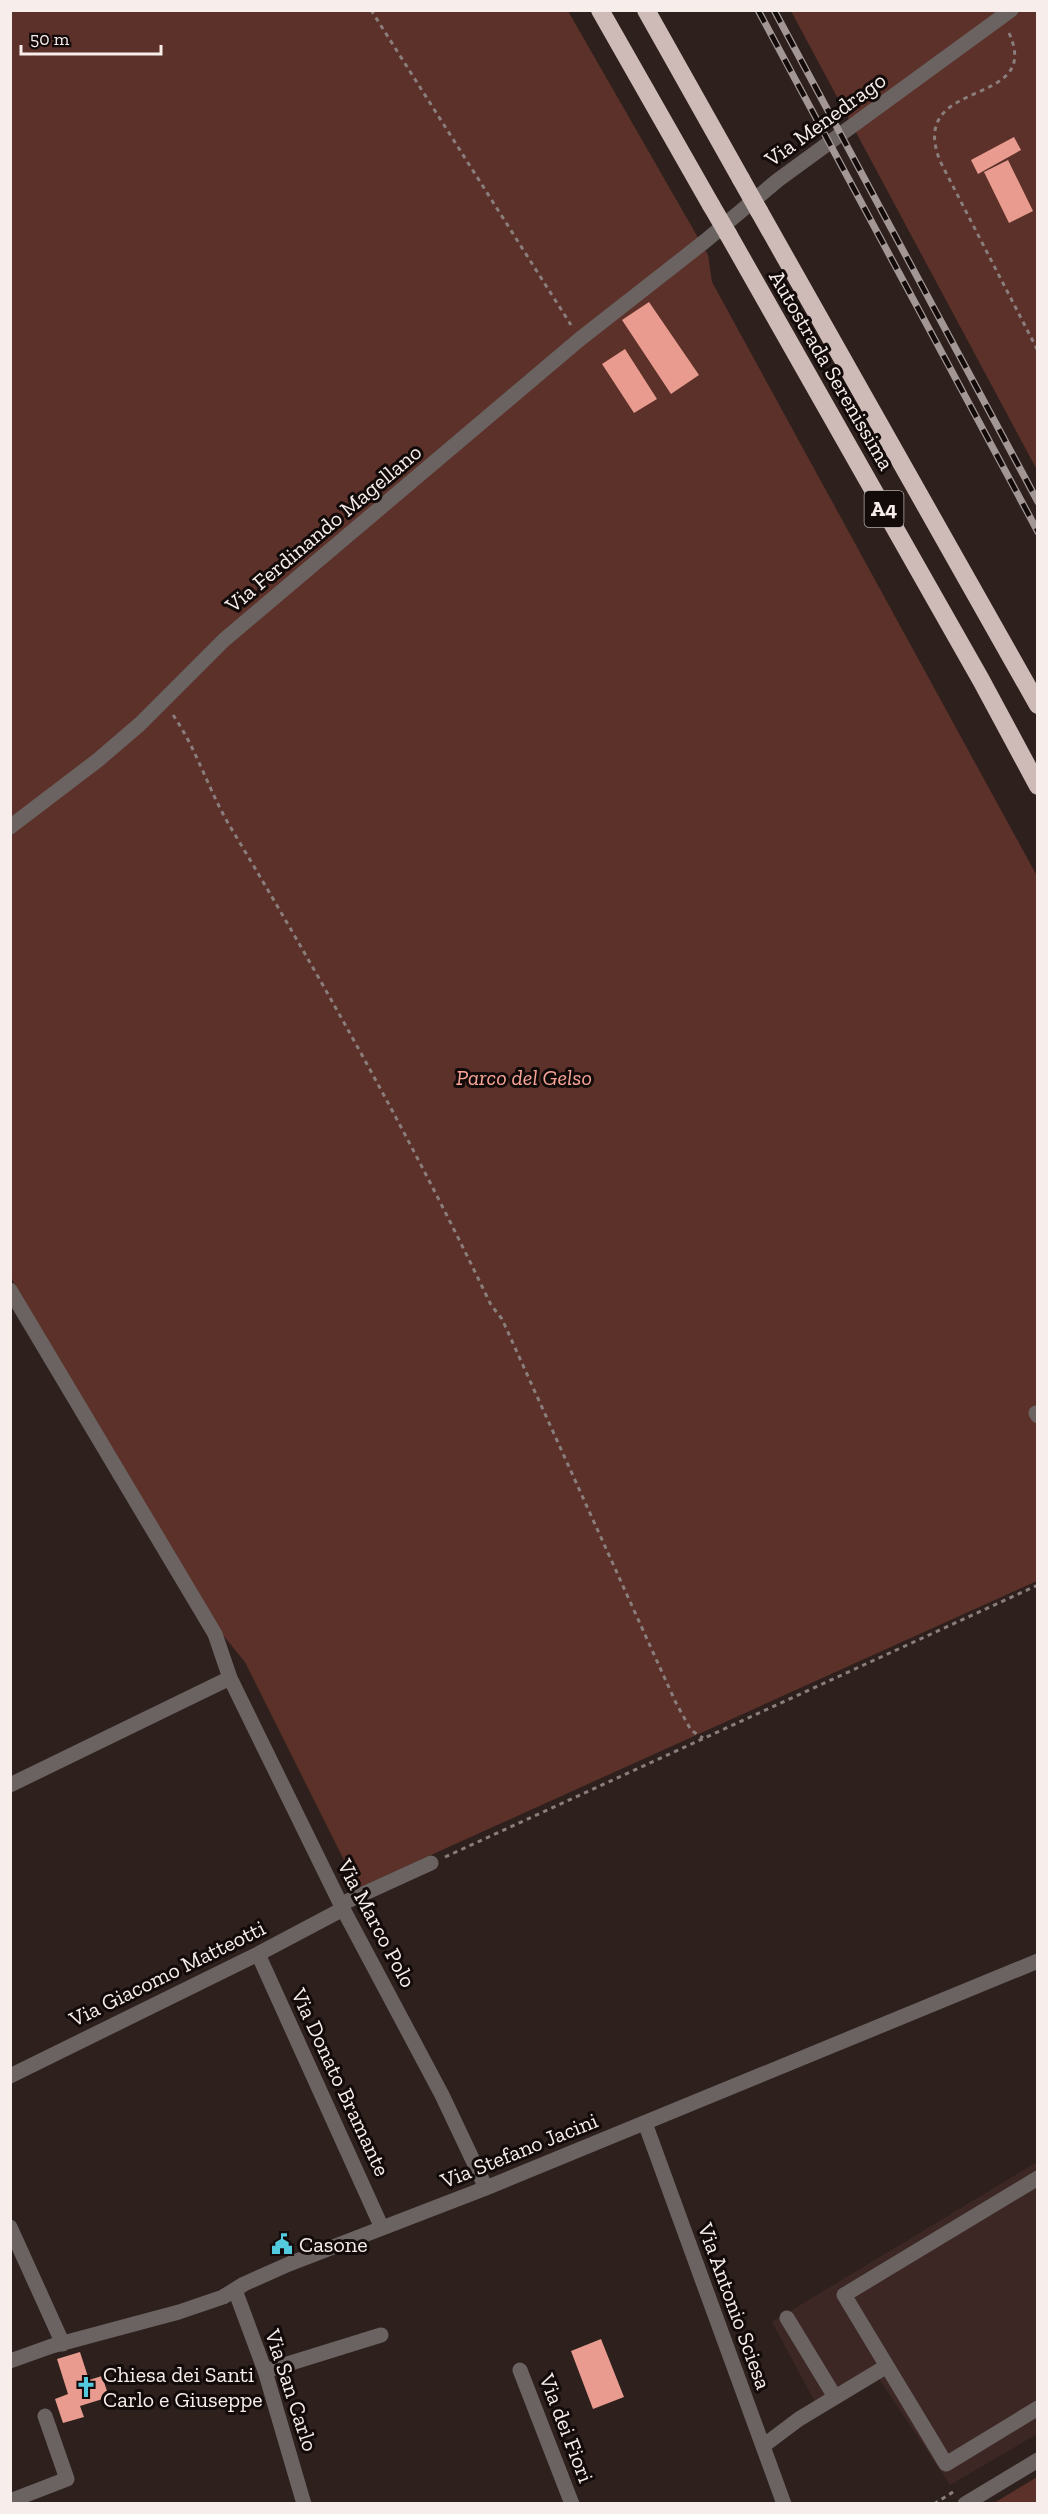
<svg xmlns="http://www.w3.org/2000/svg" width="1048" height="2514" font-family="'Zilla Slab',serif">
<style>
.built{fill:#3c2724}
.green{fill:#5c3129}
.building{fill:#e89b8e}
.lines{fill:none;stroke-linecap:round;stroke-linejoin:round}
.path{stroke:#8a7e7c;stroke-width:3;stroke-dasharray:4.5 4.5;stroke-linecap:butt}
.minor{stroke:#6a6361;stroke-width:15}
.highway{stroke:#cebbb7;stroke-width:18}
.rail-casing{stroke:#a39795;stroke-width:7}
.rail{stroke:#120b0a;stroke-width:4.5;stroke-dasharray:14;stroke-linecap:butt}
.highway-bridge{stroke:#cebbb7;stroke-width:18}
.labels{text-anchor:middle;stroke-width:6;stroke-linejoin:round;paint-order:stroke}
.shield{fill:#120b0a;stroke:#b2a9a8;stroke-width:1.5}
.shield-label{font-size:21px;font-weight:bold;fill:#f7edeb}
.street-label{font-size:22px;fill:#f7edeb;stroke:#120b0a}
.park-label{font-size:22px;font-style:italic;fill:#f8a597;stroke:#120b0a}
.poi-label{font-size:22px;fill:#f7edeb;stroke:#120b0a;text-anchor:start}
</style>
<rect width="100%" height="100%" fill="#2e201d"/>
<!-- built -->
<path class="built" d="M1037,2162V2434L950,2485L879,2379L815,2402L772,2322Z"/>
<!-- green -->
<path class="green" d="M10,11H568L708,255L712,282L1037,876V1581L358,1888L245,1662L222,1634L11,1278Z
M791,11H1037V470Z
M1037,2477V2503H994Z"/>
<!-- building -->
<path class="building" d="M1014,137L1021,150L978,174L971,160Z
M1008,160L1033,211L1009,223L984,172Z
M649,302L699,375L671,394L622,320Z
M625,349L657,399L634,413L602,364Z
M601,2339L624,2397L593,2409L571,2351Z
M80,2352L89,2380L102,2376L109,2397L80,2406L84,2417L63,2423L55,2399L68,2394L57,2359Z"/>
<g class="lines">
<!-- path -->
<path class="path" d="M371,10L571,325
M1009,33C1044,110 906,75 940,161L1038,351
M173,715C197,749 209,792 231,828C324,983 413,1142 491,1305L502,1319L676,1703L691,1730L703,1738
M445,1857L1038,1585
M934,2504L953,2492"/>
<!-- minor -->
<path class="minor" d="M10,827L98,760L140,724L224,640L580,339L704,242L778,180L1011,10
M10,1290L215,1634L230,1678L343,1909L442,2095L486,2188
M1036,1413L1038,1416
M10,1785L230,1678
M341,1904L431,1863
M258,1954L382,2228
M10,2076L258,1954L343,1909
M645,2123L784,2504
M1038,2178L844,2295L946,2464L1038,2408
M10,2227L63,2344
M235,2290L265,2371L304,2504
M787,2318L835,2397
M10,2361L52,2346L179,2312L223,2297L244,2284L289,2264L486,2188L1038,1961
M520,2370L572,2504
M265,2371L381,2335
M763,2446L799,2419L887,2366
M10,2501L67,2479L45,2416
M965,2504L1038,2460"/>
<!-- highway -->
<path class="highway" d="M600,10L711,205
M646,10L741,179
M759,211L1038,705
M728,234L981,680L1038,786"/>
<defs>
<path id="rail" d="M758,10L1038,532
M774,10L1038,502"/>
</defs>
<!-- rail casing -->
<use href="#rail" class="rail-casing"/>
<!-- rail -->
<use href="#rail" class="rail"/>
<!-- highway-bridge -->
<path class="highway-bridge" d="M741,179L759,211
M711,205L728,234"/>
</g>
<!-- icons -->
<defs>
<symbol id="civic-bare" viewBox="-9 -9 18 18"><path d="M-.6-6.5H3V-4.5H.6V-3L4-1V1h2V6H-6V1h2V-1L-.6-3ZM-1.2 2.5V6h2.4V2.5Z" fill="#54cade" stroke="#120b0a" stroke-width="2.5" paint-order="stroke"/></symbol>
<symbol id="church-bare" viewBox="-9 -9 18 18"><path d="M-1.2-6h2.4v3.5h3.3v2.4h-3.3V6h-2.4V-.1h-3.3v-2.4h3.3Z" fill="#54cade" stroke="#120b0a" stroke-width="2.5" paint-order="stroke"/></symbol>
</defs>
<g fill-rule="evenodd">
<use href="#civic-bare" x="267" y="2229" width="30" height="30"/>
<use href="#church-bare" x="71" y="2372" width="30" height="30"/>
</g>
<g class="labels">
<!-- shield labels -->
<rect class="shield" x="864.5" y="491" width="39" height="36" rx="4.5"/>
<g class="shield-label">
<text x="884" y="516">A4</text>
</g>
<!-- street labels -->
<g class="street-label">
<text transform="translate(825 119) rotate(-36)" y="8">Via Menedrago</text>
<text transform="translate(832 370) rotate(60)" y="8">Autostrada Serenissima</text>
<text transform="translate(323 528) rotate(-40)" y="8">Via Ferdinando Magellano</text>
<text transform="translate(377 1923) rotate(62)" y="8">Via Marco Polo</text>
<text transform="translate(167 1973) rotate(-26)" y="8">Via Giacomo Matteotti</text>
<text transform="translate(341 2082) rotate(65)" y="8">Via Donato Bramante</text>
<text transform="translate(519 2150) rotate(-22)" y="8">Via Stefano Jacini</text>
<text transform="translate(735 2306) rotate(70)" y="8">Via Antonio Sciesa</text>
<text transform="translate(292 2390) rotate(72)" y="8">Via San Carlo</text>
<text transform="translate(567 2428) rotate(69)" y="8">Via dei Fiori</text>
</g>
<!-- park labels -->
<g class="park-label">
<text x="524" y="1085">Parco del Gelso</text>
</g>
<!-- poi labels -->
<g class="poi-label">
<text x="299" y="2252">Casone</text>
<text x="103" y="2382">Chiesa dei Santi<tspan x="103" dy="25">Carlo e Giuseppe</tspan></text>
</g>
</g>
<!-- border -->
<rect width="1048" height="2514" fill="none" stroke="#f7edeb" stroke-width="24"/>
<!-- scale -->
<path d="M21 45v9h140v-9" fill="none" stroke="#f7edeb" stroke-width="3"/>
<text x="30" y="45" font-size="18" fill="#f7edeb" stroke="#120b0a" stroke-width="4.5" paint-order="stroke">50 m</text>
</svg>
